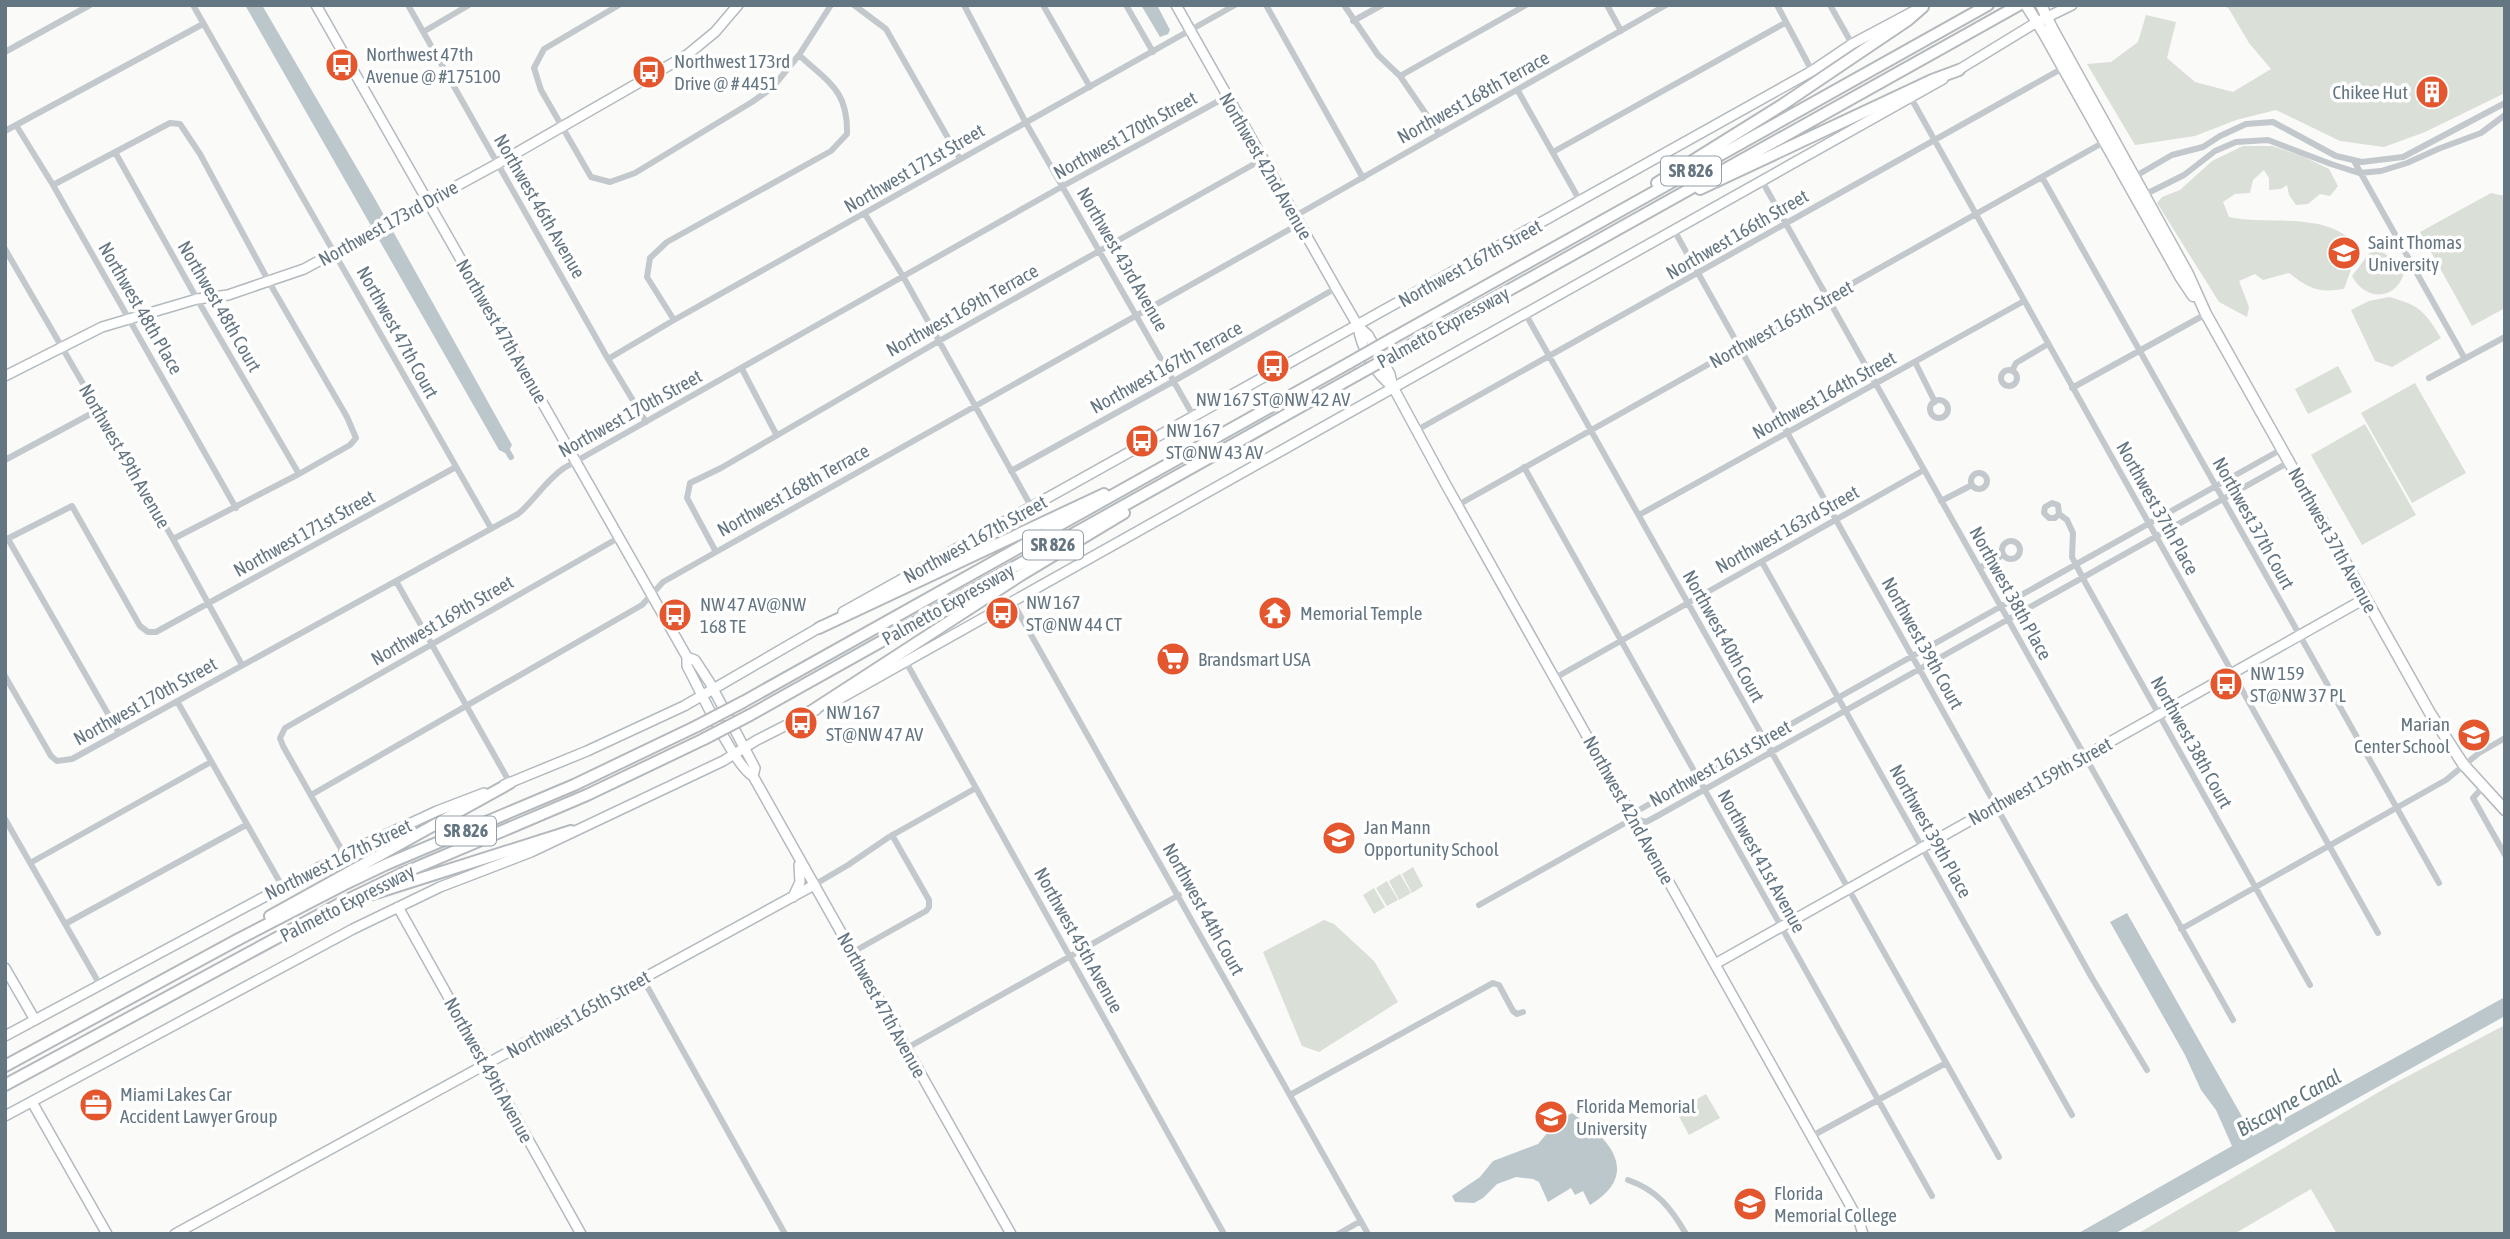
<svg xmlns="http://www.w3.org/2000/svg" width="2510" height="1239" font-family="'Asap Condensed',sans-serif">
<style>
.green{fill:#dadfd7}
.water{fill:#bbc7cb}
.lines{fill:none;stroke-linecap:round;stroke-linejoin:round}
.canal{stroke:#bbc7cb;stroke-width:6}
.secondary-casing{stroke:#b3babf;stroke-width:12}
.primary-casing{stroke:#b5babe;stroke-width:13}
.highway-casing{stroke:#b4b9bd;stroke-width:14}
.street{stroke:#c3c8cc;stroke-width:6}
.secondary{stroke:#fff;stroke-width:9}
.primary{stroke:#fff;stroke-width:10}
.highway{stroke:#fff;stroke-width:10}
.highway-bridge-casing{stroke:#b4b9bd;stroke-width:14;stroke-linecap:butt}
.highway-bridge{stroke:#fff;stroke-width:10}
.labels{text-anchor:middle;stroke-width:7;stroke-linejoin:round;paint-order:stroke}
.shield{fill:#fff;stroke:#939fa8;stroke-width:2}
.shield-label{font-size:18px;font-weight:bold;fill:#657683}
.poi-label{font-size:19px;fill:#657683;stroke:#fff;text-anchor:start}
.street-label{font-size:19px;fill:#657683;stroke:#fff}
.water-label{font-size:21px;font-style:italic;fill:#60757c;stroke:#fff}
</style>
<rect width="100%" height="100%" fill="#fafaf8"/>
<!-- green -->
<path class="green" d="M2224,5H2505V93L2425,132L2384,147L2340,141L2276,110L2236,120L2195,136L2135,145L2087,64L2111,62L2138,42L2146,15L2176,22L2167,58L2195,82L2233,92L2271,69L2249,43L2229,9Z
M2243,146H2272L2302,156L2329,169L2338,186L2330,196L2320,194L2308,204L2296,205L2289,195L2287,185L2281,189L2269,190V178L2264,170L2253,180L2250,193L2235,194L2223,202L2229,217C2267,226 2335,209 2358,250L2344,289C2318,293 2310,289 2289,273L2263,280L2255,274L2239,281L2249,307L2247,317L2219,302L2157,203L2162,197L2180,190L2212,161Z
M2491,193L2505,196V308L2472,326L2420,232Z
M2375,246L2405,269C2399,300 2366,303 2352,276Z
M2389,297C2419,305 2425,311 2441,338L2392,367L2375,361L2351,310L2369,301Z
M2338,366L2352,392L2308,414L2295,389Z
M2415,383L2466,473L2412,503L2361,413Z
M2365,424L2416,515L2362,545L2311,455Z
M1413,867L1423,886L1412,893L1402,874Z
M1400,874L1411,893L1399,900L1389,881Z
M1387,881L1398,900L1387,906L1376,888Z
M1374,888L1385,907L1374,914L1363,895Z
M1324,920L1334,924L1374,961L1398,1002L1319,1052L1302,1046L1263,952Z
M2505,1025V1234H2337L2311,1189L2234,1234H2137L2391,1085Z
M1706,1094L1720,1118L1689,1135L1676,1111Z"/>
<!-- water -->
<path class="water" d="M245,5H262L375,199L512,445L507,454L499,450Z
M1141,5H1157L1170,30L1168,34L1160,37Z
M2127,913L2253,1136L2505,997V1016L2114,1234H2077L2232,1146L2216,1110L2201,1090L2185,1055L2110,922Z
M1572,1113C1608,1137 1643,1173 1590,1205L1583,1191L1575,1195L1571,1188L1548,1202L1539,1182L1533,1179L1516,1177L1497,1184L1483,1198L1474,1203L1455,1202L1452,1196L1480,1177L1493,1161L1538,1144L1555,1124L1554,1122Z"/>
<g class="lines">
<!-- canal -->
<path class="canal" d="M505,447L511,457"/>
<defs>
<path id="secondary" d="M316,5L687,657V666C699,688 735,767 753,776L1011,1234
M1176,5L1336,288L1358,326L1368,335L1390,374L1393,387L1445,483L1859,1221L1863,1234
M1955,72L2037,22L2072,5
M1358,326C1361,348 1375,374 1393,387
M5,376L102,327L197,299L228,295L304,269L497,164L687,55L715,32L738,5
M843,612L1812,71L1852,44L1914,11
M687,657L695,660L710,683L755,768L753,776
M832,703L1943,79
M504,785L587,751L684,706L822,626
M793,897L800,882L799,865
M398,907L581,1234
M1715,964L2366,598
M5,968L35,1020
M5,1036L344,854L437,811L484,793
M32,1102L107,1234
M5,1116L353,929L440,887L531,852L723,761L757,740L816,710
M175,1234L814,885"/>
<path id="primary" d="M2026,5L2043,32L2181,278L2193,296
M2041,5L2052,28L2188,274L2206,314L2430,713L2463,764L2505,810"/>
<path id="highway" d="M1657,183L1782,105L1908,20L1923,7
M1700,189L1932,80L1959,70
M1393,338L1988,5
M1400,351L2019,5
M819,628L1104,494
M743,702L1349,363
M810,712L1021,575L1124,513
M750,715L1357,375
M366,896L571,831
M270,916L510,783
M5,1066L237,940L343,885L387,864L574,785L697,726
M5,1085L343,902L401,874L587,795L704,739"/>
</defs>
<!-- secondary casing -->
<use href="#secondary" class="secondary-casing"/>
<!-- primary casing -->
<use href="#primary" class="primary-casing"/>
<!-- highway casing -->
<use href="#highway" class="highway-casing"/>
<!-- street -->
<path class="street" d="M193,5L491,528
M408,5L608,359L646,422
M619,5L544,49L534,68L541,90L591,177L610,182L635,173L752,102L772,88L799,55L831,5
M854,5L886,29L960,159
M964,5L1026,123L1194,417
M1043,5L1090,87
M1126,5L1153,52
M1266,5L1363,178
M1344,5L1378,55L1400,76L1439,133
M1607,5L1621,31
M1777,5L1812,71
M1830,5L1852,44
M1353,21L1382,5
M423,32L469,5
M5,52L90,5
M1400,76L1526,5
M1518,91L1580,201
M1911,98L2378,933
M16,125L53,185L236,508
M5,131L203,24
M115,152L197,299L299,474
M1553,152L1785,23
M2354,161L2465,359
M2042,177L2439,883
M2134,177L2172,155L2203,147L2220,136L2246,124L2273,122L2336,156L2362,162L2403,157L2505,103
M1762,181L2233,1020
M53,185L170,123L180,124L200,154L269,282L347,417L356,438L350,445L299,474L173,539
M2142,196L2184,175L2215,151L2236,142L2268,140L2331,164L2359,173L2381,171L2407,163L2438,149L2481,133L2505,115
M865,214L904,278L1032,508
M1295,216L1666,5
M1674,230L2092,978L2147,1070
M5,249L173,539L242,665
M1525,313L1999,1157
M674,320L647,277L650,258L667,242L831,151L847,134C848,90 829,83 799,55
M608,359L674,320L1235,5
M1915,362L1935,402
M742,369L776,434
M2001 378a8 8 0 1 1 16 0a8 8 0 1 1-16 0Z
M2012,371L2016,363L2048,344
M2429,378L2505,337
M2072,388L2206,314
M1930 409a9 9 0 1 1 18 0a9 9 0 1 1-18 0Z
M1417,430L2063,68
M5,460L98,410
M1524,467L1932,1196
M1011,471L1174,381L1336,288
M1971 481a8 8 0 1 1 16 0a8 8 0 1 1-16 0Z
M1941,501L1972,485
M1458,505L2104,142
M2059,514L2055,518H2049L2044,513L2045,507L2052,503L2058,505L2059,514L2067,520L2073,533L2072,557L2086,584L2310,985
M1639,515L2024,301
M8,539L119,733
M5,540L72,506L140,626L148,632H156L456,467
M2002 550a9 9 0 1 1 18 0a9 9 0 1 1-18 0Z
M716,552L687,498L690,483L721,468L939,341L1263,159
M1762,562L2072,1115
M1979,568L2003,555
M396,581L510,783
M1012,601L1368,1234
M906,662L1224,1234
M5,676L51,756L57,761L72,759L518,514C535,500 545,481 564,468L1063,186L1226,97
M1555,678L1924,470
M177,701L282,886
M2483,787L2473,798L2505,855
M311,795L642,605L663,582L716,552L1299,224
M1634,818L1646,822L1659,815L2289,462
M5,819L100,985
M344,854L283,746L280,738L285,728L620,537
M30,863L211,762
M814,885L848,865L889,837L976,788
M1479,905L1634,818L1639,810L1709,770L2282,449
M65,924L246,825
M2181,929L2446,780L2479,753L2505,738
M853,952L926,911L929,907V900L892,835
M643,979L785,1234
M907,1048L1179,895
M1290,1095L1493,983L1499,985L1513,1011L1517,1014L1523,1012
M1812,1136L1946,1063
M1628,1180C1657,1190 1671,1208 1686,1234
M1338,1234L1361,1221"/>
<!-- secondary -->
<use href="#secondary" class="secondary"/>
<!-- primary -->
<use href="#primary" class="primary"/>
<!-- highway -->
<use href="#highway" class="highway"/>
<defs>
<path id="highway-bridge" d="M1349,363L1393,338
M1357,375L1400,351
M697,726L743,702
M704,739L750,715"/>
</defs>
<!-- highway-bridge casing -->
<use href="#highway-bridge" class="highway-bridge-casing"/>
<!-- highway-bridge -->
<use href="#highway-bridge" class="highway-bridge"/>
</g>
<!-- icons -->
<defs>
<symbol id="bus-disc" viewBox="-11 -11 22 22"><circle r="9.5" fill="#e4572e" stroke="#fff"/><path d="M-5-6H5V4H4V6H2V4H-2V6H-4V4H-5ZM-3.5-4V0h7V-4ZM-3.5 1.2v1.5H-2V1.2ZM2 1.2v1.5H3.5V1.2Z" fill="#fff"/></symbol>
<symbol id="building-disc" viewBox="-11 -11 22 22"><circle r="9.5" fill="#e4572e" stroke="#fff"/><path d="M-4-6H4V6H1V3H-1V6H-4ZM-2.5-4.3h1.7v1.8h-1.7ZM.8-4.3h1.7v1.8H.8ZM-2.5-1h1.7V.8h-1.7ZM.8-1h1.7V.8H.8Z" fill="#fff"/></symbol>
<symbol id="university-disc" viewBox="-11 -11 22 22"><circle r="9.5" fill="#e4572e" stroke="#fff"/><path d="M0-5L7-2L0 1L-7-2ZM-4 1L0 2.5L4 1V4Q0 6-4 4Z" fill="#fff"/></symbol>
<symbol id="temple-disc" viewBox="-11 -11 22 22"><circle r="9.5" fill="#e4572e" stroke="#fff"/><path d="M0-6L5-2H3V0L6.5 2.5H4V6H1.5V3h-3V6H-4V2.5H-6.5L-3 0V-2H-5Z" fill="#fff"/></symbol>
<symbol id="supermarket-disc" viewBox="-11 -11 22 22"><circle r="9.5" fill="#e4572e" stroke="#fff"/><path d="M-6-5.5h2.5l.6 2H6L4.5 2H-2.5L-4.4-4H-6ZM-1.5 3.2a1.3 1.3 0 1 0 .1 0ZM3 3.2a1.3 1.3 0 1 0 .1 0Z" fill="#fff"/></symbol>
<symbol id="school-disc" viewBox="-11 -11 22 22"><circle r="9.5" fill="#e4572e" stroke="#fff"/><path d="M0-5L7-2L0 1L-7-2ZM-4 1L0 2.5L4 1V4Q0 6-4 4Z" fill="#fff"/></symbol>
<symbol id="office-disc" viewBox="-11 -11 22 22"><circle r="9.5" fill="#e4572e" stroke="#fff"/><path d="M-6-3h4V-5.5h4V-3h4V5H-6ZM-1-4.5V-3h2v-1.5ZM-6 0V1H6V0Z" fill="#fff"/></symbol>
</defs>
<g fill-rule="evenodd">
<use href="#bus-disc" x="323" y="46" width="38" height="38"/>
<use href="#bus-disc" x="630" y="53" width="38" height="38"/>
<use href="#building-disc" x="2413" y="73" width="38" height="38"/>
<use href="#university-disc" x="2325" y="234" width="38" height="38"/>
<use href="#bus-disc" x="1254" y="347" width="38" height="38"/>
<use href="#bus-disc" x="1123" y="422" width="38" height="38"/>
<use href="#bus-disc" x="983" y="594" width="38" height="38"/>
<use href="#temple-disc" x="1256" y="594" width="38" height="38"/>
<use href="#bus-disc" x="656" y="596" width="38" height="38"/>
<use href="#supermarket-disc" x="1154" y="640" width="38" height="38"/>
<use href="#bus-disc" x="2207" y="665" width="38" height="38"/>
<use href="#bus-disc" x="782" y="704" width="38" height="38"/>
<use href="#school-disc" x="2455" y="716" width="38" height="38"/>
<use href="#school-disc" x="1320" y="819" width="38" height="38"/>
<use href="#office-disc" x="77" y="1086" width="38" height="38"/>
<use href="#university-disc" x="1532" y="1098" width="38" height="38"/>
<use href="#school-disc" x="1731" y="1185" width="38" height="38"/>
</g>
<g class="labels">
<!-- shield labels -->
<g class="shield">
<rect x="1661" y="156.5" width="60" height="29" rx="5"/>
<rect x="1023" y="530.5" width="60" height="29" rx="5"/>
<rect x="436" y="816.5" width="60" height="29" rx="5"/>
</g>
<g class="shield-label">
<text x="1691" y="177">SR 826</text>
<text x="1053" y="551">SR 826</text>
<text x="466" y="837">SR 826</text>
</g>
<!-- poi labels -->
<g class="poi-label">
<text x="366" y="61">Northwest 47th<tspan x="366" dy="22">Avenue @ #175100</tspan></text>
<text x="674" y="68">Northwest 173rd<tspan x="674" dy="22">Drive @ # 4451</tspan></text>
<text x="2408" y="99" text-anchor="end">Chikee Hut</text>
<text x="2368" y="249">Saint Thomas<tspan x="2368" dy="22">University</tspan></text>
<text x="1273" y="406" text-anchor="middle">NW 167 ST@NW 42 AV</text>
<text x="1166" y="437">NW 167<tspan x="1166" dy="22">ST@NW 43 AV</tspan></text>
<text x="1026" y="609">NW 167<tspan x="1026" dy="22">ST@NW 44 CT</tspan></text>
<text x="700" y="611">NW 47 AV@NW<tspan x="700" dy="22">168 TE</tspan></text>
<text x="1300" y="620">Memorial Temple</text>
<text x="1198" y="666">Brandsmart USA</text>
<text x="2250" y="680">NW 159<tspan x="2250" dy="22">ST@NW 37 PL</tspan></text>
<text x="826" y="719">NW 167<tspan x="826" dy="22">ST@NW 47 AV</tspan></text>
<text x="2450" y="731" text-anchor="end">Marian<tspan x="2450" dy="22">Center School</tspan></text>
<text x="1364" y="834">Jan Mann<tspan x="1364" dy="22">Opportunity School</tspan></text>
<text x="120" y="1101">Miami Lakes Car<tspan x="120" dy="22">Accident Lawyer Group</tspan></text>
<text x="1576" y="1113">Florida Memorial<tspan x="1576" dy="22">University</tspan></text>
<text x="1774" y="1200">Florida<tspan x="1774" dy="22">Memorial College</tspan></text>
</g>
<!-- street labels -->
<g class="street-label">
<text transform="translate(1473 97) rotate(-29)" y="7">Northwest 168th Terrace</text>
<text transform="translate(1125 135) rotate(-29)" y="7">Northwest 170th Street</text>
<text transform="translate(1266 166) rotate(60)" y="7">Northwest 42nd Avenue</text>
<text transform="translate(914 168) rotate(-30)" y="7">Northwest 171st Street</text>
<text transform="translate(540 206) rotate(60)" y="7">Northwest 46th Avenue</text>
<text transform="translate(388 223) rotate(-29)" y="7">Northwest 173rd Drive</text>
<text transform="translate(1737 234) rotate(-30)" y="7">Northwest 166th Street</text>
<text transform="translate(1123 259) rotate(60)" y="7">Northwest 43rd Avenue</text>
<text transform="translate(1470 263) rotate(-29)" y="7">Northwest 167th Street</text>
<text transform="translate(220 306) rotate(60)" y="7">Northwest 48th Court</text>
<text transform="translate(141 308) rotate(60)" y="7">Northwest 48th Place</text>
<text transform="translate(962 310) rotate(-29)" y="7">Northwest 169th Terrace</text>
<text transform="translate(1781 324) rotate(-29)" y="7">Northwest 165th Street</text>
<text transform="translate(1443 327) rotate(-29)" y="7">Palmetto Expressway</text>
<text transform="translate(502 331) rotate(60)" y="7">Northwest 47th Avenue</text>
<text transform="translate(398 332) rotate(61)" y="7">Northwest 47th Court</text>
<text transform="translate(1166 367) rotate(-29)" y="7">Northwest 167th Terrace</text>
<text transform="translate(1824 395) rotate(-29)" y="7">Northwest 164th Street</text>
<text transform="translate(630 413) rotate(-29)" y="7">Northwest 170th Street</text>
<text transform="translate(125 456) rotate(60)" y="7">Northwest 49th Avenue</text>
<text transform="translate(793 490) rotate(-29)" y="7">Northwest 168th Terrace</text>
<text transform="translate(2158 508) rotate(61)" y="7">Northwest 37th Place</text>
<text transform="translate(2254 523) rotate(61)" y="7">Northwest 37th Court</text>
<text transform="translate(1787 529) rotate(-29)" y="7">Northwest 163rd Street</text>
<text transform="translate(304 533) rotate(-29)" y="7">Northwest 171st Street</text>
<text transform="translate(975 539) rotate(-29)" y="7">Northwest 167th Street</text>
<text transform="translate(2333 540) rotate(61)" y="7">Northwest 37th Avenue</text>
<text transform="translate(2011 593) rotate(61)" y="7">Northwest 38th Place</text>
<text transform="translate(948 604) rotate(-29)" y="7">Palmetto Expressway</text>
<text transform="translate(442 620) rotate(-30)" y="7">Northwest 169th Street</text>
<text transform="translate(1724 636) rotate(61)" y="7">Northwest 40th Court</text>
<text transform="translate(1923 643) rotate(61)" y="7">Northwest 39th Court</text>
<text transform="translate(145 701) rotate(-29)" y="7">Northwest 170th Street</text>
<text transform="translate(2192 742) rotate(61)" y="7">Northwest 38th Court</text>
<text transform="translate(1720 763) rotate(-29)" y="7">Northwest 161st Street</text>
<text transform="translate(2040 781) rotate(-29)" y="7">Northwest 159th Street</text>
<text transform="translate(1629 810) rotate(61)" y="7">Northwest 42nd Avenue</text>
<text transform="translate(1931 831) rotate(61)" y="7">Northwest 39th Place</text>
<text transform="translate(338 859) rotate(-26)" y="7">Northwest 167th Street</text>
<text transform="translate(1762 861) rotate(61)" y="7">Northwest 41st Avenue</text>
<text transform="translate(347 903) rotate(-27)" y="7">Palmetto Expressway</text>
<text transform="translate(1204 909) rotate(61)" y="7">Northwest 44th Court</text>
<text transform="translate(1079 940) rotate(61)" y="7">Northwest 45th Avenue</text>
<text transform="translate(882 1005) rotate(61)" y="7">Northwest 47th Avenue</text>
<text transform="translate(578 1014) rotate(-29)" y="7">Northwest 165th Street</text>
<text transform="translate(489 1070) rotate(61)" y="7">Northwest 49th Avenue</text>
</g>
<!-- water labels -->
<g class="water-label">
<text transform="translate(2289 1103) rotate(-29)" y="7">Biscayne Canal</text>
</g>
</g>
<!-- border -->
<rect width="2510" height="1239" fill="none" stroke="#657683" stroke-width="14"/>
</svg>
